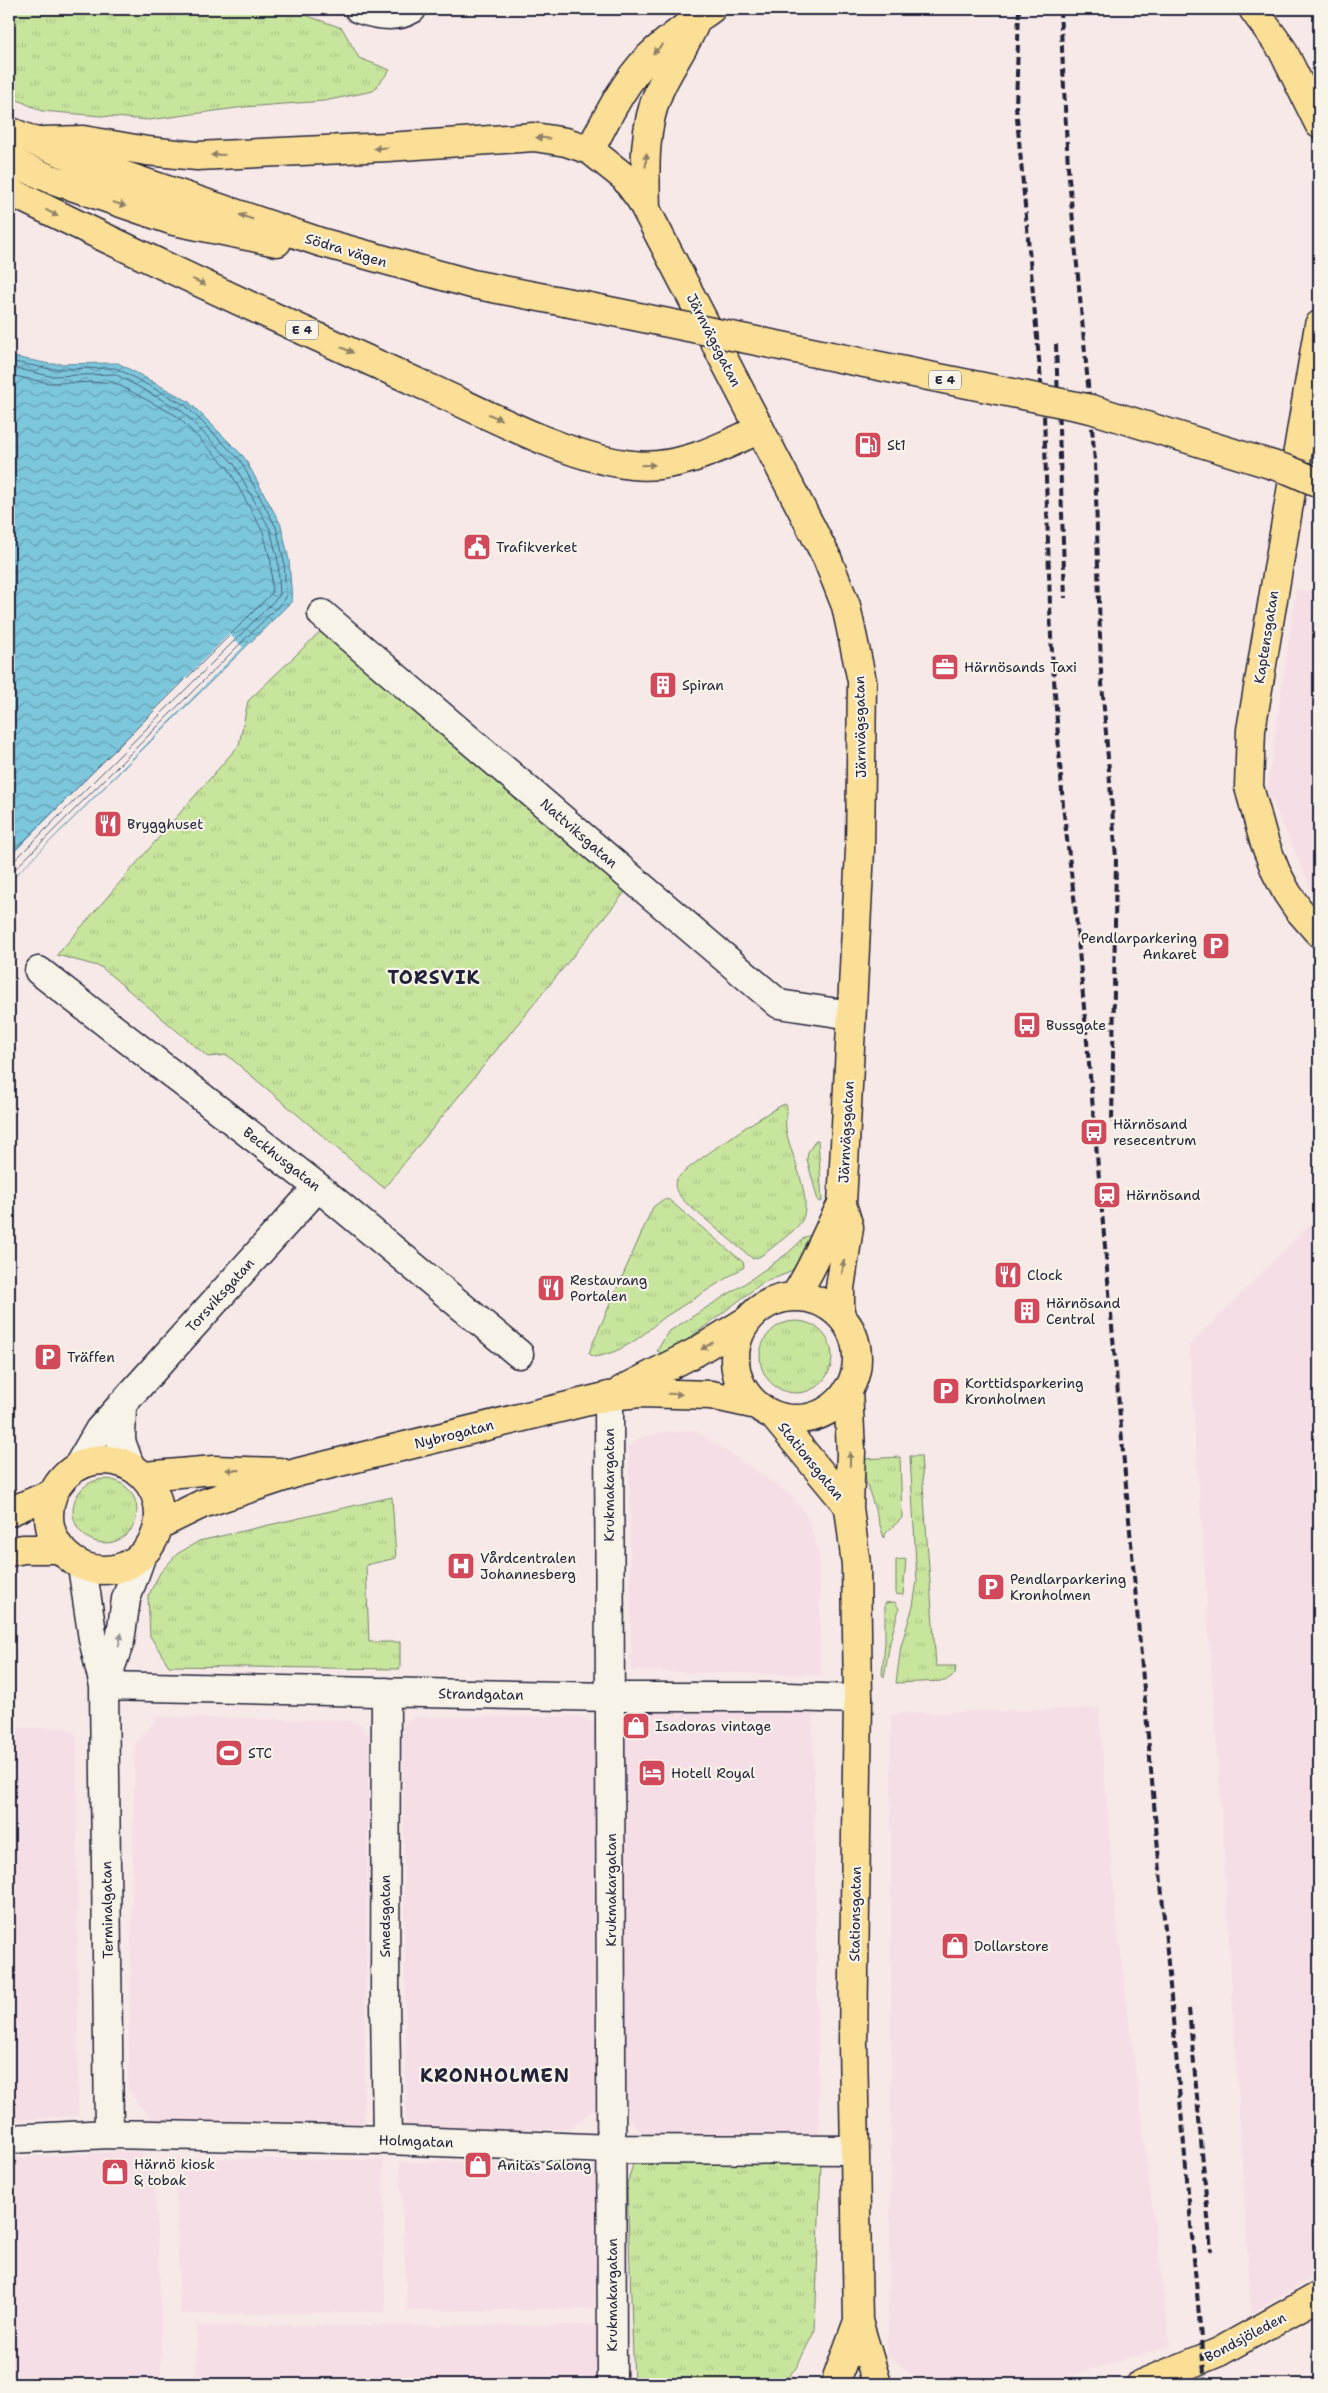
<svg xmlns="http://www.w3.org/2000/svg" width="1328" height="2393" font-family="'Shantell Sans',sans-serif">
<style>
.built{fill:#f6dee6}
.grass{fill:url(#grass-tufts);stroke:#75846c}
.water{fill:url(#water-waves);stroke:#59859c}
.pier{fill:#f7e9e7}
.lines{fill:none;stroke-linecap:round;stroke-linejoin:round}
.shore{stroke:#46647c;stroke-width:1}
.minor-casing{stroke:#22223b;stroke-width:31}
.major-casing{stroke:#22223b;stroke-width:31}
.highway-casing{stroke:#22223b;stroke-width:31}
.minor{stroke:#f7f3e8;stroke-width:28}
.major{stroke:#fbdf96;stroke-width:28}
.highway{stroke:#fbdf96;stroke-width:28}
.rail{stroke:#22223b;stroke-width:4;stroke-dasharray:8 4;stroke-linecap:butt}
.highway-bridge-casing{stroke:#22223b;stroke-width:31;stroke-linecap:butt}
.highway-bridge{stroke:#fbdf96;stroke-width:28}
.oneway{fill:#8e8068}
.oneway2{fill:#97959a}
.labels{text-anchor:middle;stroke-width:4.5;stroke-linejoin:round;paint-order:stroke}
.shield{fill:#f7f3e8;stroke:#62616f;stroke-width:1}
.shield-label{font-size:12px;font-weight:bold;fill:#22223b}
.street-label{font-size:14px;fill:#22223b;stroke:#f7f3e8}
.poi-label{font-size:14px;fill:#22223b;stroke:#f7f3e8;text-anchor:start}
.district-label{font-size:19px;font-weight:bold;letter-spacing:1px;fill:#22223b;stroke:#f7f3e8}
</style>
<defs>
<pattern id="grass-tufts" width="24" height="20" patternUnits="userSpaceOnUse" patternTransform="scale(1.25)"><rect width="24" height="20" fill="#c8e59d"/><path d="M3 7l-1-3M5 7V3M7 7l1-3M15 17l-1-3M17 17v-4M19 17l1-3" fill="none" stroke="#acc488"/></pattern>
<pattern id="water-waves" width="16" height="10" patternUnits="userSpaceOnUse" patternTransform="scale(1.25)"><rect width="16" height="10" fill="#7dc7dd"/><path d="M0 5q4-4 8 0t8 0" fill="none" stroke="#66a1b4"/></pattern>
</defs>
<rect width="100%" height="100%" fill="#f7e9e7"/>
<filter id="ink" filterUnits="userSpaceOnUse"><feTurbulence type="fractalNoise" baseFrequency=".02" numOctaves="2"/><feDisplacementMap in="SourceGraphic" scale="10" xChannelSelector="R" yChannelSelector="G"/><feConvolveMatrix kernelMatrix="1 2 1 2 8 2 1 2 1" color-interpolation-filters="sRGB"/></filter>
<g filter="url(#ink)">
<!-- built -->
<path class="built" d="M1296,589L1319,592V898L1312,890L1267,790Z
M1319,1215V2273L1251,2314L1222,1823L1189,1346Z
M695,1430L790,1494L809,1519L819,1557L821,1675L631,1671L629,1447L640,1438L660,1433Z
M640,1705L813,1710L819,2137L642,2134L627,2115L622,1722Z
M1099,1708L1116,1915L1170,2346L1043,2384H923L887,2354L891,2169V1714Z
M580,1716L595,1724L594,2109L570,2129H406L403,1723L417,1717Z
M159,1717L356,1721L369,1735L364,2123L151,2120L128,2090L135,1744Z
M9,1728H67L77,1736L78,2116L9,2120Z
M139,2151L154,2169L161,2310V2384H9V2158Z
M175,2158L383,2160L385,2312L180,2314Z
M400,2162L598,2163L595,2309L407,2311Z
M597,2325V2384H196L197,2326Z"/>
<!-- grass -->
<path class="grass" d="M9,9H288L342,28L359,58L390,70L373,91L324,101L244,107L149,120L42,111L9,96Z
M322,630L626,891L384,1188L227,1055L208,1057L101,967L57,955L239,745L248,701Z
M785,1104L787,1106C786,1113 785,1122 786,1129C789,1153 815,1200 801,1222C796,1229 788,1235 782,1240C772,1247 764,1256 753,1259L686,1203C681,1197 671,1188 677,1179C683,1169 773,1107 785,1104Z
M816,1140H818L822,1202L818,1201L807,1159L808,1152Z
M664,1199L669,1200L743,1262L744,1267L660,1320C641,1338 619,1354 593,1357L589,1353L592,1345L653,1207Z
M813,1234L800,1263L788,1273L762,1283L687,1340L663,1354L657,1351L668,1332L744,1284L788,1253L805,1237Z
M760 1357a36 36 0 1 1 72 0a36 36 0 1 1-72 0Z
M910,1456H921L936,1666H956L955,1674L945,1681L896,1683L901,1646L913,1606L917,1581Z
M900,1457L902,1518L886,1533L884,1538L866,1481L863,1459Z
M73 1511a32 32 0 1 1 64 0a32 32 0 1 1-64 0Z
M392,1497L396,1558L366,1565L369,1642H400V1669L169,1666L150,1636L148,1596L160,1573L177,1554L199,1541Z
M906,1559L903,1595L896,1594V1560Z
M895,1602L899,1609L890,1642L884,1677L882,1675L885,1642V1603Z
M821,2163L815,2330L796,2368L781,2384H634L627,2184L633,2164Z"/>
<!-- water -->
<path class="water" d="M9,356L50,364L118,363L188,401L244,457L281,525L289,560L292,601L9,882Z"/>
<!-- pier -->
<path class="pier" d="M229,634L243,647L9,882V858Z"/>
<g class="lines">
<!-- shore -->
<path class="shore" d="M9,361L50,369L116,368L185,405L240,460L276,527L284,561L286,598L9,875
M9,367L50,376L115,374L181,410L234,464L270,529L278,561L280,595L9,866
M9,375L49,383L113,382L177,416L228,468L263,532L271,562L272,593L9,856"/>
<defs>
<path id="minor" d="M359,9C376,15 396,19 412,9
M322,614L779,1004L851,1015
M39,971L318,1187L519,1354
M609,1396L612,2384
M122,1404L121,1441L130,1466
M78,1466L99,1430L318,1187
M82,1566L93,1639L104,1686L109,2134
M104,1686L610,1697H787L858,1699
M104,1686L120,1641L126,1599L141,1557
M386,1692L385,2003L387,2140
M9,2139L109,2134L387,2140L611,2149L854,2150"/>
<path id="major" d="M711,9C689,25 667,39 647,59C622,85 607,118 590,150L624,177L641,200L827,558L846,606L862,681L860,850L842,1204L849,1227L840,1288V1315
M1253,9L1282,49L1319,124
M646,209C645,170 643,128 659,91C669,68 685,47 695,23
M1319,325L1251,730L1249,787L1264,841L1276,872L1287,893L1298,909L1319,933
M794,1297C814,1268 825,1235 842,1204
M735 1358a61 61 0 1 1 122 0a61 61 0 1 1-122 0Z
M848,1389L851,1452L849,1507L856,1565L858,1699L853,2043L858,2321L877,2384
M622,1390L696,1352L748,1320
M773,1415L849,1507
M49 1515a55 55 0 1 1 110 0a55 55 0 1 1-110 0Z
M144,1476L214,1470L280,1472
M9,1512L53,1493
M159,1525L202,1504L299,1472L609,1396L640,1393L711,1395L757,1405
M9,1552L23,1549H60
M835,2384L858,2321
M1141,2384L1219,2352L1319,2296"/>
<path id="highway" d="M9,131L90,164L320,242L472,284L565,302
M44,141L83,140L147,151L197,156L388,147L534,137L566,142L590,150
M9,161L51,179L174,221L277,242
M9,191C146,259 286,323 425,386C486,413 566,458 632,465C679,470 719,448 760,429"/>
</defs>
<!-- minor casing -->
<use href="#minor" class="minor-casing"/>
<!-- major casing -->
<use href="#major" class="major-casing"/>
<!-- highway casing -->
<use href="#highway" class="highway-casing"/>
<!-- minor -->
<use href="#minor" class="minor"/>
<!-- major -->
<use href="#major" class="major"/>
<!-- highway -->
<use href="#highway" class="highway"/>
<!-- rail -->
<path class="rail" d="M1019,9L1016,107L1044,414L1051,637L1063,806L1075,905L1205,2384
M1060,9L1068,167L1095,461L1101,671L1116,858L1112,1123
M1056,344L1065,598
M1189,2009L1211,2251"/>
<defs>
<path id="highway-bridge" d="M565,302L1091,409L1289,470L1319,483"/>
</defs>
<!-- highway-bridge casing -->
<use href="#highway-bridge" class="highway-bridge-casing"/>
<!-- highway-bridge -->
<use href="#highway-bridge" class="highway-bridge"/>
</g>
<!-- one-way arrows -->
<defs><path id="oneway-solid" d="M-6-.8H1V-3.2L6.5 0L1 3.2V.8H-6Z" transform="scale(1.25)"/></defs>
<g class="oneway">
<use href="#oneway-solid" transform="translate(658 49) rotate(137)"/>
<use href="#oneway-solid" transform="translate(543 138) rotate(-174)"/>
<use href="#oneway-solid" transform="translate(381 148) rotate(177)"/>
<use href="#oneway-solid" transform="translate(218 155) rotate(178)"/>
<use href="#oneway-solid" transform="translate(646 160) rotate(-87)"/>
<use href="#oneway-solid" transform="translate(119 204) rotate(18)"/>
<use href="#oneway-solid" transform="translate(52 213) rotate(27)"/>
<use href="#oneway-solid" transform="translate(246 217) rotate(-161)"/>
<use href="#oneway-solid" transform="translate(199 282) rotate(25)"/>
<use href="#oneway-solid" transform="translate(347 350) rotate(24)"/>
<use href="#oneway-solid" transform="translate(495 417) rotate(24)"/>
<use href="#oneway-solid" transform="translate(648 465) rotate(-1)"/>
<use href="#oneway-solid" transform="translate(843 1267) rotate(-81)"/>
<use href="#oneway-solid" transform="translate(707 1346) rotate(148)"/>
<use href="#oneway-solid" transform="translate(675 1394) rotate(2)"/>
<use href="#oneway-solid" transform="translate(850 1459) rotate(-89)"/>
<use href="#oneway-solid" transform="translate(233 1470) rotate(-178)"/>
</g>
<use class="oneway2" href="#oneway-solid" transform="translate(120 1640) rotate(-77)"/>
</g>
<!-- icons -->
<defs>
<symbol id="fuel-square" viewBox="-11 -11 22 22"><rect x="-9" y="-9" width="18" height="18" rx="4" fill="#d1495b" stroke="#f7f3e8"/><path d="M-5.5-6h7V0h2V4h1.3V-2.5L3-4.5l.8-.8L6-3V5H2.5V1h-1V6h-7ZM-4.2-4.7v3.2H.2V-4.7Z" fill="#fff"/></symbol>
<symbol id="civic-square" viewBox="-11 -11 22 22"><rect x="-9" y="-9" width="18" height="18" rx="4" fill="#d1495b" stroke="#f7f3e8"/><path d="M-.6-6.5H3V-4.5H.6V-3L4-1V1h2V6H-6V1h2V-1L-.6-3ZM-1.2 2.5V6h2.4V2.5Z" fill="#fff"/></symbol>
<symbol id="office-square" viewBox="-11 -11 22 22"><rect x="-9" y="-9" width="18" height="18" rx="4" fill="#d1495b" stroke="#f7f3e8"/><path d="M-6-3h4V-5.5h4V-3h4V5H-6ZM-1-4.5V-3h2v-1.5ZM-6 0V1H6V0Z" fill="#fff"/></symbol>
<symbol id="building-square" viewBox="-11 -11 22 22"><rect x="-9" y="-9" width="18" height="18" rx="4" fill="#d1495b" stroke="#f7f3e8"/><path d="M-4-6H4V6H1V3H-1V6H-4ZM-2.5-4.3h1.7v1.8h-1.7ZM.8-4.3h1.7v1.8H.8ZM-2.5-1h1.7V.8h-1.7ZM.8-1h1.7V.8H.8Z" fill="#fff"/></symbol>
<symbol id="restaurant-square" viewBox="-11 -11 22 22"><rect x="-9" y="-9" width="18" height="18" rx="4" fill="#d1495b" stroke="#f7f3e8"/><path d="M-5-6h1v4h1v-4h1v4h1v-4h1v5L-1.5 .5V6h-2V.5L-5-1ZM5-6V6H3V1.5H1.5Q1.5-4 5-6Z" fill="#fff"/></symbol>
<symbol id="parking-square" viewBox="-11 -11 22 22"><rect x="-9" y="-9" width="18" height="18" rx="4" fill="#d1495b" stroke="#f7f3e8"/><path d="M-3.5-5.5H1a3.5 3.5 0 0 1 0 7H-1V5.5H-3.5ZM-1-3.4V-.6H.8a1.4 1.4 0 0 0 0-2.8Z" fill="#fff"/></symbol>
<symbol id="bus-square" viewBox="-11 -11 22 22"><rect x="-9" y="-9" width="18" height="18" rx="4" fill="#d1495b" stroke="#f7f3e8"/><path d="M-5-6H5V4H4V6H2V4H-2V6H-4V4H-5ZM-3.5-4V0h7V-4ZM-3.5 1.2v1.5H-2V1.2ZM2 1.2v1.5H3.5V1.2Z" fill="#fff"/></symbol>
<symbol id="station-square" viewBox="-11 -11 22 22"><rect x="-9" y="-9" width="18" height="18" rx="4" fill="#d1495b" stroke="#f7f3e8"/><path d="M-3-6H3Q5-6 5-4V2Q5 4 3 4L4.5 6H3L1.5 4h-3L-3 6H-4.5L-3 4Q-5 4-5 2V-4Q-5-6-3-6ZM-3.5-4v3h7v-3ZM-3.5 1v1.5H-2V1ZM2 1v1.5H3.5V1Z" fill="#fff"/></symbol>
<symbol id="hospital-square" viewBox="-11 -11 22 22"><rect x="-9" y="-9" width="18" height="18" rx="4" fill="#d1495b" stroke="#f7f3e8"/><path d="M-5-5h3v3.5h4V-5h3V5h-3V1.5h-4V5h-3Z" fill="#fff"/></symbol>
<symbol id="shop-square" viewBox="-11 -11 22 22"><rect x="-9" y="-9" width="18" height="18" rx="4" fill="#d1495b" stroke="#f7f3e8"/><path d="M-5-2.5h2.3a2.7 3.5 0 0 1 5.4 0H5L5.5 6h-11ZM-1.5-2.5h3a1.5 2.3 0 0 0-3 0Z" fill="#fff"/></symbol>
<symbol id="stadium-square" viewBox="-11 -11 22 22"><rect x="-9" y="-9" width="18" height="18" rx="4" fill="#d1495b" stroke="#f7f3e8"/><path d="M0-5a6.5 5 0 1 0 0 10a6.5 5 0 1 0 0-10ZM-3.5-1.8h7v3.6h-7Z" fill="#fff"/></symbol>
<symbol id="hotel-square" viewBox="-11 -11 22 22"><rect x="-9" y="-9" width="18" height="18" rx="4" fill="#d1495b" stroke="#f7f3e8"/><path d="M-6-4.5h1.5V1H6V5H4.5V3h-9V5H-6ZM-4 0a1.8 1.8 0 1 1 3.6 0ZM.5 0V-2.5h3Q6-2.5 6 0Z" fill="#fff"/></symbol>
</defs>
<g fill-rule="evenodd">
<use href="#fuel-square" x="852" y="429" width="32" height="32"/>
<use href="#civic-square" x="461" y="531" width="32" height="32"/>
<use href="#office-square" x="929" y="651" width="32" height="32"/>
<use href="#building-square" x="647" y="669" width="32" height="32"/>
<use href="#restaurant-square" x="92" y="808" width="32" height="32"/>
<use href="#parking-square" x="1200" y="930" width="32" height="32"/>
<use href="#bus-square" x="1011" y="1009" width="32" height="32"/>
<use href="#bus-square" x="1078" y="1116" width="32" height="32"/>
<use href="#station-square" x="1091" y="1179" width="32" height="32"/>
<use href="#restaurant-square" x="992" y="1259" width="32" height="32"/>
<use href="#restaurant-square" x="535" y="1272" width="32" height="32"/>
<use href="#building-square" x="1011" y="1295" width="32" height="32"/>
<use href="#parking-square" x="32" y="1341" width="32" height="32"/>
<use href="#parking-square" x="930" y="1375" width="32" height="32"/>
<use href="#hospital-square" x="445" y="1550" width="32" height="32"/>
<use href="#parking-square" x="975" y="1571" width="32" height="32"/>
<use href="#shop-square" x="620" y="1710" width="32" height="32"/>
<use href="#stadium-square" x="213" y="1737" width="32" height="32"/>
<use href="#hotel-square" x="636" y="1757" width="32" height="32"/>
<use href="#shop-square" x="939" y="1930" width="32" height="32"/>
<use href="#shop-square" x="462" y="2149" width="32" height="32"/>
<use href="#shop-square" x="99" y="2156" width="32" height="32"/>
</g>
<g class="labels">
<!-- shield labels -->
<g class="shield">
<rect x="286" y="320.5" width="32" height="19" rx="4"/>
<rect x="929" y="370.5" width="32" height="19" rx="4"/>
</g>
<g class="shield-label">
<text x="302" y="334">E 4</text>
<text x="945" y="384">E 4</text>
</g>
<!-- street labels -->
<g class="street-label">
<text transform="translate(346 250) rotate(17)" y="5">Södra vägen</text>
<text transform="translate(714 340) rotate(63)" y="5">Järnvägsgatan</text>
<text transform="translate(1266 637) rotate(-81)" y="5">Kaptensgatan</text>
<text transform="translate(860 727) rotate(-91)" y="5">Järnvägsgatan</text>
<text transform="translate(579 833) rotate(41)" y="5">Nattviksgatan</text>
<text transform="translate(846 1132) rotate(-87)" y="5">Järnvägsgatan</text>
<text transform="translate(282 1159) rotate(38)" y="5">Beckhusgatan</text>
<text transform="translate(220 1295) rotate(-48)" y="5">Torsviksgatan</text>
<text transform="translate(454 1434) rotate(-14)" y="5">Nybrogatan</text>
<text transform="translate(811 1461) rotate(51)" y="5">Stationsgatan</text>
<text transform="translate(609 1485) rotate(-90)" y="5">Krukmakargatan</text>
<text transform="translate(481 1694) rotate(1)" y="5">Strandgatan</text>
<text transform="translate(611 1890) rotate(-90)" y="5">Krukmakargatan</text>
<text transform="translate(107 1910) rotate(-91)" y="5">Terminalgatan</text>
<text transform="translate(855 1914) rotate(-89)" y="5">Stationsgatan</text>
<text transform="translate(385 1916) rotate(-90)" y="5">Smedsgatan</text>
<text transform="translate(416 2141) rotate(2)" y="5">Holmgatan</text>
<text transform="translate(612 2295) rotate(-90)" y="5">Krukmakargatan</text>
<text transform="translate(1245 2337) rotate(-28)" y="5">Bondsjöleden</text>
</g>
<!-- poi labels -->
<g class="poi-label">
<text x="887" y="450">St1</text>
<text x="496" y="552">Trafikverket</text>
<text x="964" y="672">Härnösands Taxi</text>
<text x="682" y="690">Spiran</text>
<text x="127" y="829">Brygghuset</text>
<text x="1197" y="943" text-anchor="end">Pendlarparkering<tspan x="1197" dy="16">Ankaret</tspan></text>
<text x="1046" y="1030">Bussgate</text>
<text x="1113" y="1129">Härnösand<tspan x="1113" dy="16">resecentrum</tspan></text>
<text x="1126" y="1200">Härnösand</text>
<text x="1027" y="1280">Clock</text>
<text x="570" y="1285">Restaurang<tspan x="570" dy="16">Portalen</tspan></text>
<text x="1046" y="1308">Härnösand<tspan x="1046" dy="16">Central</tspan></text>
<text x="67" y="1362">Träffen</text>
<text x="965" y="1388">Korttidsparkering<tspan x="965" dy="16">Kronholmen</tspan></text>
<text x="480" y="1563">Vårdcentralen<tspan x="480" dy="16">Johannesberg</tspan></text>
<text x="1010" y="1584">Pendlarparkering<tspan x="1010" dy="16">Kronholmen</tspan></text>
<text x="655" y="1731">Isadoras vintage</text>
<text x="248" y="1758">STC</text>
<text x="671" y="1778">Hotell Royal</text>
<text x="974" y="1951">Dollarstore</text>
<text x="134" y="2169">Härnö kiosk<tspan x="134" dy="16">&amp; tobak</tspan></text>
<text x="497" y="2170">Anitas Salong</text>
</g>
<!-- district labels -->
<g class="district-label">
<text x="434" y="984">TORSVIK</text>
<text x="495" y="2082">KRONHOLMEN</text>
</g>
</g>
<!-- margin -->
<rect width="1328" height="2393" fill="none" stroke="#f7f3e8" stroke-width="30"/>
<rect x="15" y="15" width="1298" height="2363" fill="none" stroke="#22223b" stroke-width="2" filter="url(#ink)"/>
</svg>
